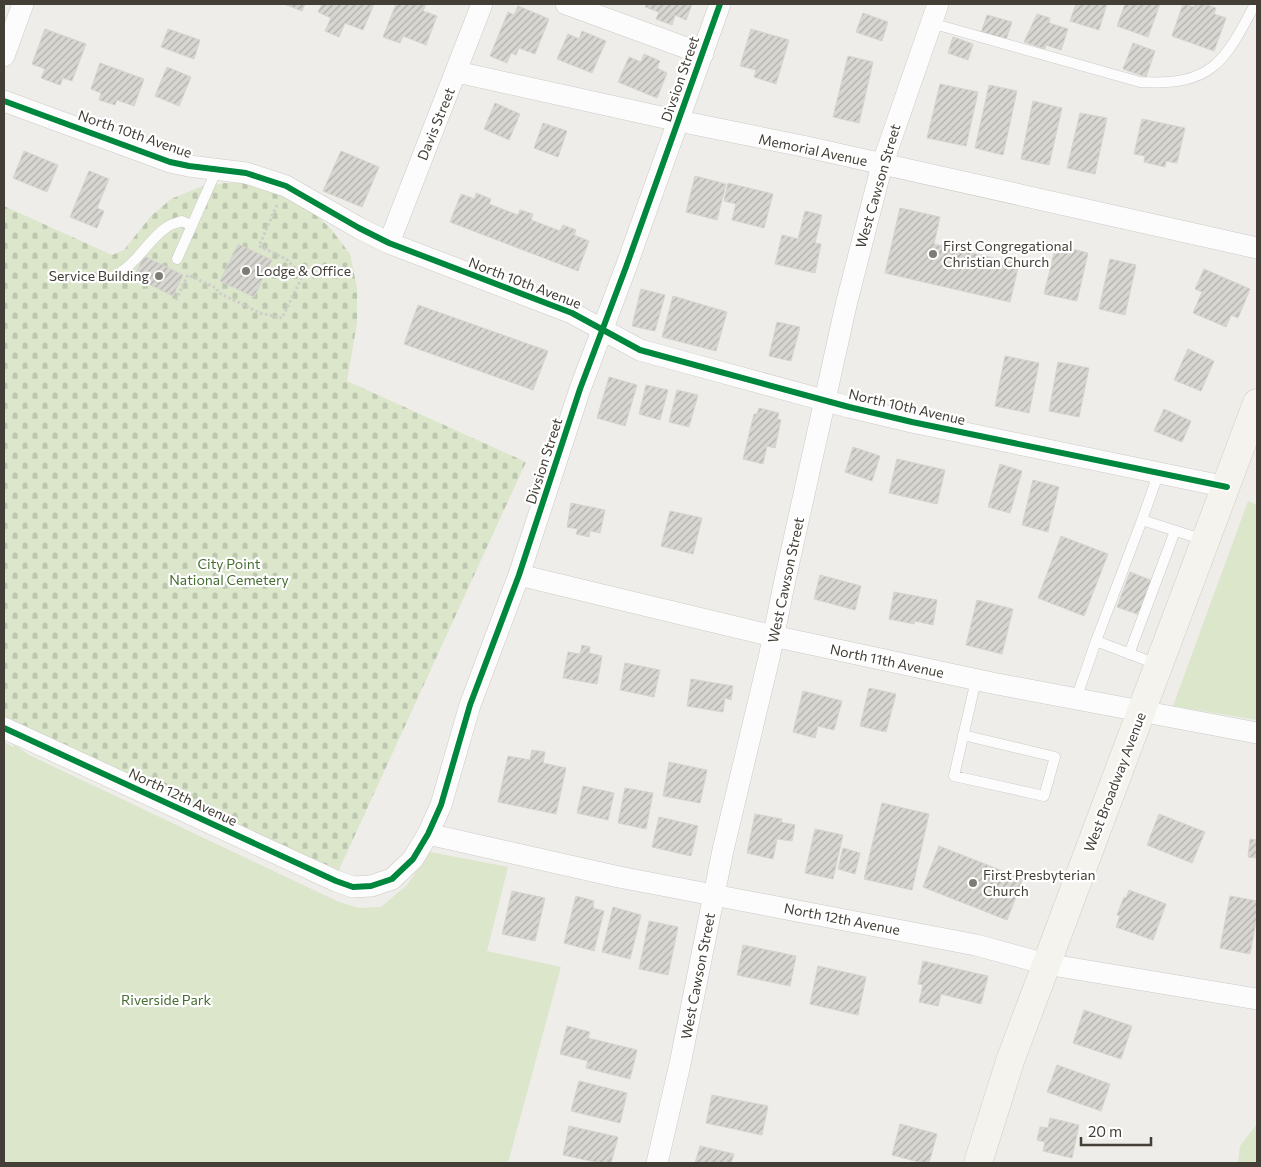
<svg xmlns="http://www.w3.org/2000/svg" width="1261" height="1167" font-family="Commissioner,sans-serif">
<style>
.cemetery{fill:url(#cemetery-stones)}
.park{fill:#dbe6cb}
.building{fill:url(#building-hatch);stroke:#d6d4cf}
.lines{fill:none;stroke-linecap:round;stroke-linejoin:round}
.lane-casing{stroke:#cccac7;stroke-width:11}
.street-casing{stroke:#cccac7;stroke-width:22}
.secondary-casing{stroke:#cfccc3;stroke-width:29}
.path{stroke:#cfcdca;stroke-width:3;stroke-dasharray:2.5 2.5;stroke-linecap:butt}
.lane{stroke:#fcfcfc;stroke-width:10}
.street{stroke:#fcfcfc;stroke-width:21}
.secondary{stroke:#f5f3ee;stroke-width:28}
.cycleway-casing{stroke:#fff;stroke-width:9}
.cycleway{stroke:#00873e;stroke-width:6}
.poi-dot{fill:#7f7b75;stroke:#fff;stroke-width:2}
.labels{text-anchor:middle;stroke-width:4.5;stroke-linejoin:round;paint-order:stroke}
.street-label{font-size:14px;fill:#433e36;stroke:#fff}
.poi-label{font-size:14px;fill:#433e36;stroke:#fff;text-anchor:start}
.park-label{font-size:14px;fill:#466d30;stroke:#fff}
</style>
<defs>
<pattern id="cemetery-stones" width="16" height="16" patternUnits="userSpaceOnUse" patternTransform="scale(1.25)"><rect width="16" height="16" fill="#dbe6cb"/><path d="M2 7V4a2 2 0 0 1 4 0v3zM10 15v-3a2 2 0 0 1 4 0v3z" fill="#bdc6af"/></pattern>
<pattern id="building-hatch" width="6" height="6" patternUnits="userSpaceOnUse" patternTransform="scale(1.25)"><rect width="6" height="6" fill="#d8d6d1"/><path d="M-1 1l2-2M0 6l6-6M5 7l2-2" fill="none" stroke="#b1afaa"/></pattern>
</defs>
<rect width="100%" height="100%" fill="#eeede9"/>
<!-- cemetery -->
<path class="cemetery" d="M225,183H251L280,190L310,209L331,229L350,254L357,288V323L347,381L526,462L338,872L4,716V206L112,255L124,250L151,216L171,199L200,187Z"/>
<!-- park -->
<path class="park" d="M1248,501L1257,505V720L1173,706Z
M4,742L13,747L14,744L29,755L339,902L359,908L381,907L407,885L430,852L508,867L487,951L561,967L508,1163H4Z
M1257,1124V1163H1238L1240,1146Z"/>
<!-- building -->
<path class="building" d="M284,4H305L302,11Z
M322,4H374L363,30L345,23L339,37L325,31L331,18L318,12Z
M396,4H426L423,11L437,16L426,45L403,36L400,43L383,37Z
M647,4H692L686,20L675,15L672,25L656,19L659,12L645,7Z
M1076,4H1107L1099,30L1070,21Z
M1125,4H1160L1148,37L1117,26Z
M1183,4L1194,7L1195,4H1204L1216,8L1214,14L1226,18L1214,51L1172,36Z
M518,6L549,19L535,54L519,48L516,55L511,53L507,63L490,56L508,12L514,15Z
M863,13L888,22L882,41L856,32Z
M1037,14L1050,18L1049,23L1068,29L1061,50L1046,45L1045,49L1024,42Z
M987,15L1012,22L1006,40L981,33Z
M45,29L86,44L72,81L63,78L60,85L41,78L45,69L32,64Z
M168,29L200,40L194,59L161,47Z
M751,29L789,40L776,84L754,77L756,70L740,66Z
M582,31L606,41L592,73L557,59L568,34L579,39Z
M953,37L973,44L968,60L948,53Z
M1133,43L1155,51L1146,77L1123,69Z
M644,54L660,61L657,68L667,73L657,98L618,82L629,57L641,62Z
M848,56L873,62L859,123L833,117Z
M100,63L144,79L134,106L117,100L115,105L99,100L101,93L91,89Z
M167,67L191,77L179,106L155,96Z
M940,84L978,92L966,146L927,138Z
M989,85L1017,91L1003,155L975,148Z
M1033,101L1062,108L1049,165L1021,159Z
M495,103L520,114L509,140L484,129Z
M1080,113L1107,118L1095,174L1067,168Z
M1142,119L1185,128L1177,163L1166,161L1165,167L1144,162L1145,156L1134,154Z
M543,123L567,131L558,157L534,148Z
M24,151L58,165L47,192L13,178Z
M341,151L379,167L362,207L323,191Z
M89,171L109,179L97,208L104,211L97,228L70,217Z
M695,176L726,184L717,220L686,212Z
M728,183L773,194L764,228L732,220L736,204L724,201Z
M476,193L491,199L489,204L518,215L520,210L533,214L531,220L560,231L563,225L576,230L574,235L589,241L578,271L450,222L461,194L475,199Z
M900,208L940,217L934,244L1019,264L1010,302L885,273Z
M805,211L822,215L815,243L821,244L815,273L775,264L782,235L798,239Z
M238,244L272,260L254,297L220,281Z
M1056,245L1088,253L1077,301L1044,294Z
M144,256L183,275L173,296L134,277Z
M1110,259L1136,265L1125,315L1099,309Z
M1204,269L1250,289L1238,318L1231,315L1226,327L1193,313L1202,292L1195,289Z
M641,289L665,295L655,331L632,326Z
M673,296L727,312L716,351L662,337Z
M418,305L548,351L533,390L404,344Z
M777,322L800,327L791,361L769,356Z
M1188,349L1214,361L1201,391L1174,380Z
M1005,356L1039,363L1029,413L995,406Z
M1058,362L1089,368L1079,417L1049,411Z
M609,377L637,385L625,426L597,418Z
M646,385L668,390L660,420L639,414Z
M677,390L698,395L689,427L669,422Z
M759,408L779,413L777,419L781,420L775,448L767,446L763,464L743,459L754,414H757Z
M1164,409L1191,421L1182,442L1154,431Z
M853,447L880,456L872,481L845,472Z
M897,459L945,470L937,504L889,493Z
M1000,464L1022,471L1010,513L988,507Z
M1033,480L1059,487L1048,532L1022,525Z
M571,503L605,510L600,533L590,531L589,537L576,534L578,529L567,527Z
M670,511L702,518L693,554L661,546Z
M1061,536L1108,554L1084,616L1038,598Z
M1130,572L1153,581L1140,615L1117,607Z
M820,575L861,586L855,610L814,599Z
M894,592L937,600L933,625L915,621L914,624L889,619Z
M977,600L1013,609L1002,654L966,645Z
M582,645L590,647L589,653L602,656L597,684L563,678L568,652L580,654Z
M625,663L660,670L654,697L620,690Z
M691,679L733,686L731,700L725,698L723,712L687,706Z
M869,688L896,694L886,732L860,726Z
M803,691L842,701L834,730L818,726L815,738L793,732Z
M532,750L545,752L543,763L566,768L556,814L498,802L508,756L530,760Z
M669,762L707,770L700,803L663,796Z
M583,786L614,793L608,820L577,813Z
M625,788L653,793L646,829L618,823Z
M882,803L929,814L912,890L864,879Z
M755,814L782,819L781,822L795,825L792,841L777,839L773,859L747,853Z
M1159,814L1205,832L1192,863L1147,845Z
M659,817L698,826L691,856L652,847Z
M815,829L843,835L833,879L805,873Z
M1250,839L1257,840V858L1248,857Z
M939,846L1023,879L1007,920L923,887Z
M843,848L860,853L855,874L838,869Z
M1129,890L1166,904L1153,940L1116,927L1120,916L1117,915L1124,897L1126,898Z
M512,891L545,898L535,941L502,934Z
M576,896L594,901L593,908L604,911L594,951L564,943Z
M1230,896L1257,901V916L1250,954L1220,948Z
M613,907L641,915L630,959L602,952Z
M649,921L678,927L668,975L639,969Z
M743,945L796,956L790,986L737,975Z
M923,961L988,976L981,1004L941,994L938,1006L919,1002L923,985L918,984Z
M818,966L866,977L858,1015L810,1004Z
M1084,1010L1132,1026L1121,1059L1073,1043Z
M567,1026L590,1032L588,1038L637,1050L630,1079L586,1068L588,1061L560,1054Z
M1057,1065L1110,1084L1101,1111L1047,1092Z
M579,1081L627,1093L620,1123L571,1111Z
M712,1095L768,1106L762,1135L706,1123Z
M1050,1118L1079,1125L1072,1158L1043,1151L1045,1142L1037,1140L1040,1127L1048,1128Z
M900,1124L937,1134L929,1163H923L892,1155Z
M569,1126L618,1137L611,1163H600L563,1155Z
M700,1146L734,1154L731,1163H695Z"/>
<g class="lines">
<defs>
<path id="lane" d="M931,23L1140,82C1212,86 1224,63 1255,4
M177,259L217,169
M122,271C140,259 149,239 167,227C171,224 177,223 182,221L192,226
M1159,472L1142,520L1204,540
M1096,641L1142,520
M1129,654L1175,531
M1076,699L1096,641L1159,665
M963,735L1055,757L1044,796L954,776L976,680"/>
<path id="street" d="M566,4L703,54
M4,56L23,4
M457,72L679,121L807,147L1257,248
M4,101L170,162L189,166L246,173L286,186L359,228L389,243L572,313L640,350L849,407L912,422L1227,487
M389,243L482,4
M519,575L773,636L992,683L1257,733
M4,728L336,881L353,887L371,886L392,879L413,859L428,834L441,805L470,705L519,575L580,389L626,267L720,4
M428,834L619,877L976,945L1046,964L1257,999
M657,1163L680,1064L723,850L769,658L785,580L846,305L882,165L938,4"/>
<path id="secondary" d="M978,1163L1010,1061L1257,403"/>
</defs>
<!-- lane casing -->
<use href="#lane" class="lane-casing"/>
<!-- street casing -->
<use href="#street" class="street-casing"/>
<!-- secondary casing -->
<use href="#secondary" class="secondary-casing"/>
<!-- path -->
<path class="path" d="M277,205L259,246L286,259L298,271
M176,300L188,275L216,288L219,293L260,313L282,318L304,273"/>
<!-- lane -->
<use href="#lane" class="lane"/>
<!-- street -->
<use href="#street" class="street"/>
<!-- secondary -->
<use href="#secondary" class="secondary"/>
<defs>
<path id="cycleway" d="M4,101L170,162L189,166L246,173L286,186L359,228L389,243L572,313L640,350L849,407L912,422L1227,487
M4,728L336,881L353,887L371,886L392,879L413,859L428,834L441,805L470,705L519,575L580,389L626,267L720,4"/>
</defs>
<!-- cycleway casing -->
<use href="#cycleway" class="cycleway-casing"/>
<!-- cycleway -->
<use href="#cycleway" class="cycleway"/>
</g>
<!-- markers -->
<g class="poi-dot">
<circle cx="933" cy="254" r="5"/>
<circle cx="246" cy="271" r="5"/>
<circle cx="159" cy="276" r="5"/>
<circle cx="973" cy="883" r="5"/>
</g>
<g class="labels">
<!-- street labels -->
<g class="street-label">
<text transform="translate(680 79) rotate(-71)" y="5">Divsion Street</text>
<text transform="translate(436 124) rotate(-68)" y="5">Davis Street</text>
<text transform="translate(135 134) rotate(19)" y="5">North 10th Avenue</text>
<text transform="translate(813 150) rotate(12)" y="5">Memorial Avenue</text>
<text transform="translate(878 186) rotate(-74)" y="5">West Cawson Street</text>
<text transform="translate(525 283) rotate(21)" y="5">North 10th Avenue</text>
<text transform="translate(907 407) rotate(13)" y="5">North 10th Avenue</text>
<text transform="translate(544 461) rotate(-72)" y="5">Divsion Street</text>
<text transform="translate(786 580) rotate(-78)" y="5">West Cawson Street</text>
<text transform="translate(887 661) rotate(12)" y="5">North 11th Avenue</text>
<text transform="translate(1115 782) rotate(-69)" y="5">West Broadway Avenue</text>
<text transform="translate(183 797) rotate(25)" y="5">North 12th Avenue</text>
<text transform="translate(842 919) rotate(11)" y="5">North 12th Avenue</text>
<text transform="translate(698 976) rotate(-79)" y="5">West Cawson Street</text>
</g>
<!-- poi labels -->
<g class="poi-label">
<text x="943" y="251">First Congregational<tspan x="943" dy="16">Christian Church</tspan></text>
<text x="256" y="276">Lodge &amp; Office</text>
<text x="149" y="281" text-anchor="end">Service Building</text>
<text x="983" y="880">First Presbyterian<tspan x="983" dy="16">Church</tspan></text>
</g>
<!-- park labels -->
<g class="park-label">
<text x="229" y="569">City Point<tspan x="229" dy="16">National Cemetery</tspan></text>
<text x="166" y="1005">Riverside Park</text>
</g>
</g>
<!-- border -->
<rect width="1261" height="1167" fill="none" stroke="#433e36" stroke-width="10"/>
<!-- scale -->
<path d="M1081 1137v8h70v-8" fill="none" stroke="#433e36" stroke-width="2.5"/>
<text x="1088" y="1137" font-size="15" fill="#433e36" stroke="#ffffff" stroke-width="4" paint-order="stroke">20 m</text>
</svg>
